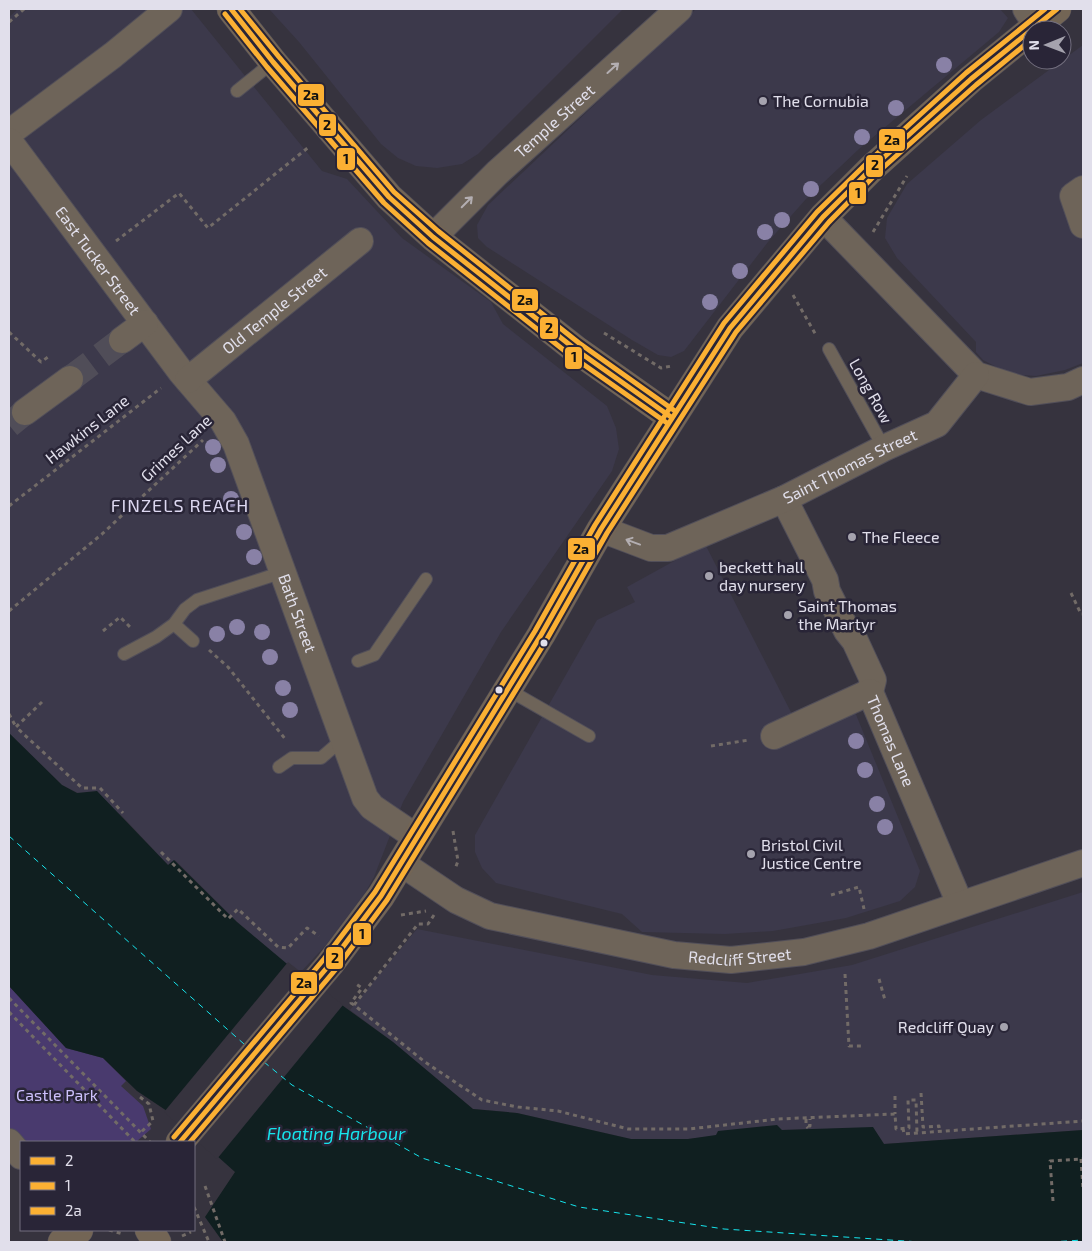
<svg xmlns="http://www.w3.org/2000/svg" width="1092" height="1251" font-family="'Exo 2',sans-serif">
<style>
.commercial{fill:#3c394b}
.green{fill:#493a6e}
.water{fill:#101f20}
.pier{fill:#36333e}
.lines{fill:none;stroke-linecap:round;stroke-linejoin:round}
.ferry{stroke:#16e4ec;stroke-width:1;stroke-dasharray:6 5;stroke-linecap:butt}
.street-tunnel{stroke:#504d58;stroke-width:26;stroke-dasharray:26 13;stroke-linecap:butt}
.lane-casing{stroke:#524f59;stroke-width:14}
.street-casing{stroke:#524f59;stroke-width:28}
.secondary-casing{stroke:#524f59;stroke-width:29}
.path{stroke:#726b67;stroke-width:3;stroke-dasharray:4 4;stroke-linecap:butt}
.lane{stroke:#6e6459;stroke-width:12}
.street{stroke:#6e6459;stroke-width:26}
.secondary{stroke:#736555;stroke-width:28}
.bus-1-casing{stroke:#292537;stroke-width:9}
.bus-2-casing{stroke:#292537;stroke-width:9}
.bus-3-casing{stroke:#292537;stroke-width:9}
.bus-1{stroke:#fbb033;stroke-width:5}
.bus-2{stroke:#fbb033;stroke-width:5}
.bus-3{stroke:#fbb033;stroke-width:5}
.tree{fill:#8981a6}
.oneway{stroke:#b3aeb1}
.poi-dot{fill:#a5a3ae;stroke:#292537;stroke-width:2}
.bus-dot{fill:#e1dfeb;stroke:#292537;stroke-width:2}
.labels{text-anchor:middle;stroke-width:5;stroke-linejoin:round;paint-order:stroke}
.poi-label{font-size:16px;fill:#e1dfeb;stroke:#292537;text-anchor:start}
.street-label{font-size:16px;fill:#e1dfeb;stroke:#292537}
.park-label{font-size:16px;fill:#cdc0fc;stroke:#292537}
.neighbourhood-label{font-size:18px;letter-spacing:1px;fill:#ddd8f1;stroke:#292537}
.water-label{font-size:18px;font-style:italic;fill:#16e4ec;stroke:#292537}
.line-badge{stroke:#292537;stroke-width:2}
.pale-badge-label{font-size:14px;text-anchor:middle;font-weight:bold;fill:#111}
</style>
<rect width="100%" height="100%" fill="#36333e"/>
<!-- commercial -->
<path class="commercial" d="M18,9H191L322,171L347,179L402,238L491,302L503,324L607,406L616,428L619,449L612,471L501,632L403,802L374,877L365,893L326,945L299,974L237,922L175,860L168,865L121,815L62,785L9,733V17Z
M269,9H623L478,154L462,164L437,168L416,166L398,158L381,144L299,42Z
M696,9H1000L1008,18L999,32L859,149L806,199L768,242L684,351L671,357L658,355L632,340L487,247L478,238L477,225L488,205Z
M1083,45V363L1065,370L1036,376L1010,374L983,360L976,352V342L897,258L885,238L887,218L907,184L981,120Z
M705,544L795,720L848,695L920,871L915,887L900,901L846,918L773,931L725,934L642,932L622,914L496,883L482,868L475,852V835L597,620L635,602L627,587Z
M1083,892V1130L884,1144L873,1128L782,1130L688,1139H631L517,1113L473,1109L393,1042L350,1010L417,929L652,975L747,983L852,965Z"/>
<!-- green -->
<path class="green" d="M9,986L66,1048L103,1058L126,1081L121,1086L143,1106L151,1129L136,1142H23L9,1127Z"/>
<!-- water -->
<path class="water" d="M9,733L62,785L77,793L97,791L168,865L174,860L237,922L299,974L393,1042L473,1109L517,1113L631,1139H688L716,1135L718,1131L777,1125L782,1130L873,1127L884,1144L1083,1130V1242H223L205,1217L235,1172L167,1111L137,1091L103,1058L66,1048L9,986Z"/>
<!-- pier -->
<path class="pier" d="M288,962L343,1005L217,1159L164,1112Z"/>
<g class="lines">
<!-- ferry -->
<path class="ferry" d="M9,836L244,1044
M264,1062L292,1085L422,1158L579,1207L724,1229L920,1242
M1050,1242L1083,1240"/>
<!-- street-tunnel -->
<path class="street-tunnel" d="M70,379L122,340
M9,425L25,412"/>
<defs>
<path id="lane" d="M237,91L273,62
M829,349L884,448
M193,641L174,624L185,609L197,600L283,572
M124,654L156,637L174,624
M358,661L374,655L426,579
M507,689L589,736
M279,767L292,758H321L344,738"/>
<g id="street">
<path d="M1026,9L1036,24"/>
<path d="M9,133L113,55L169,9"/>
<path id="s1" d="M9,141L181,372L223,421L236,444L365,798L372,807L416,837"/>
<path d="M1083,189L1073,196L1083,225"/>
<path d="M823,217L976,375L1030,392L1068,387L1083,380"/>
<path id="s2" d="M433,237L497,173L679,9"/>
<path d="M122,340L145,323"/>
<path id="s3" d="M188,380L360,241"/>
<path d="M25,412L70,379"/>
<path id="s4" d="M784,499L825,580L827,591L847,631L855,641L873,680L870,692L960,904"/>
<path id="s5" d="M601,529L651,548H668L784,499L884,448L937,424L976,375"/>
<path d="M774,736L870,692"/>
<path id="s6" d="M401,863L456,900L490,916L674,955L731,960L804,952L869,936L1083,863"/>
<path d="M9,1142L21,1156"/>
</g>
<path id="secondary" d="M231,9L273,62L389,197L433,237L575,349L671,417
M180,1142L330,964L381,896L541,635L601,529L730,328L823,217L872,168L971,79L1057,9
M149,1230L157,1242
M62,1242L79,1230"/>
</defs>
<!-- lane casing -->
<use href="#lane" class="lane-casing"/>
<!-- street casing -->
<use href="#street" class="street-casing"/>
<!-- secondary casing -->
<use href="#secondary" class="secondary-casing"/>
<!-- path -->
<path class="path" d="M9,22L24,9
M873,232L907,176
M116,241L179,193L208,228L310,146
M793,295L816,335
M9,332L41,362L48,357
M604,333L661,368L672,366
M9,506L161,388
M1071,593L1081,614H1083
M9,611L102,534L203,440
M103,631L120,617L131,628
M209,650L228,667L286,740
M42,702L16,727L82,788H100L123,813
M9,714L16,727
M711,746L749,740
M453,831L458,861L455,869
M161,852L228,919L238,909L278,947L288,948L307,928L319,936
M831,895L859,887L864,909
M401,915L426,911
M434,915L428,924H418L354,1005L425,1062L482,1100L518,1107L558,1111L628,1129H689L778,1119L895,1114L896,1129L909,1128L908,1100H916L917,1133
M845,974L849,1046H862
M879,979L885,1000
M9,998L150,1142
M354,1005L351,1003L362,988L356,984
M9,1012L135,1142
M921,1093L923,1127L939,1126L940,1132
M895,1096V1114
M140,1097L149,1104L153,1121L140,1133
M806,1119V1126L808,1128
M808,1126H810V1119
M903,1128L904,1134L1083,1121
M1081,1159L1083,1189
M205,1186L225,1242
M1053,1201L1050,1161L1083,1159
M194,1207L209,1242
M109,1230L123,1234
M182,1236L191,1232"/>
<!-- lane -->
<use href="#lane" class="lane"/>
<!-- street -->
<use href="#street" class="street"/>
<!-- secondary -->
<use href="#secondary" class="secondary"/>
<defs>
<path id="bus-1" d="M231,9L273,62L389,197L433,237L575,349L671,417
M180,1142L330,964L381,896L541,635L601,529L730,328L823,217L872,168L971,79L1057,9"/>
<path id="bus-2" d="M225,14L267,67L384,203L428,243L570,355L667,423
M190,1142L336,969L387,900L547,639L607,533L736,332L829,222L877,173L976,85L1032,39"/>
<path id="bus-3" d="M240,9L279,57L394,192L438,231L579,343L675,411
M174,1137L324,959L375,892L535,631L595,525L724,323L817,212L867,163L966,73L1045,9"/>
</defs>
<!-- bus-1 casing -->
<use href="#bus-1" class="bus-1-casing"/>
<!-- bus-2 casing -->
<use href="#bus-2" class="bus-2-casing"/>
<!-- bus-3 casing -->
<use href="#bus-3" class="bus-3-casing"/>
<!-- bus-1 -->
<use href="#bus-1" class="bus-1"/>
<!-- bus-2 -->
<use href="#bus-2" class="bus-2"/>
<!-- bus-3 -->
<use href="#bus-3" class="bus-3"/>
</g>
<!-- trees -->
<g class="tree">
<circle cx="944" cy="65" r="8"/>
<circle cx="896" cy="108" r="8"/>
<circle cx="862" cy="137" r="8"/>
<circle cx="811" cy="189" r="8"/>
<circle cx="782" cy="220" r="8"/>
<circle cx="765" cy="232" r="8"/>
<circle cx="740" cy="271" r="8"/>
<circle cx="710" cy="302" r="8"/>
<circle cx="213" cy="447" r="8"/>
<circle cx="218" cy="465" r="8"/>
<circle cx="231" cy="499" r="8"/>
<circle cx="244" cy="532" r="8"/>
<circle cx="254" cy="557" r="8"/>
<circle cx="237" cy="627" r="8"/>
<circle cx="262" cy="632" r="8"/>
<circle cx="217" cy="634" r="8"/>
<circle cx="270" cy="657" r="8"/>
<circle cx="283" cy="688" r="8"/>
<circle cx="290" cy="710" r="8"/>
<circle cx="856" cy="741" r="8"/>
<circle cx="865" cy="770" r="8"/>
<circle cx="877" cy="804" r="8"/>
<circle cx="885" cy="827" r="8"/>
</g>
<!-- one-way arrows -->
<defs><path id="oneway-shaft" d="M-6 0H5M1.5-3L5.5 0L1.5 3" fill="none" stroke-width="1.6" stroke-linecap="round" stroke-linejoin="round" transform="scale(1.25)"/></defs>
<g class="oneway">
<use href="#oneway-shaft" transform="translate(613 68) rotate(-42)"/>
<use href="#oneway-shaft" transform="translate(467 202) rotate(-45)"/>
<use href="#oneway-shaft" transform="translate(633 542) rotate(-160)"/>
</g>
<!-- markers -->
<g class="poi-dot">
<circle cx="763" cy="101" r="5"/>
<circle cx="852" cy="537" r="5"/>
<circle cx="709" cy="576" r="5"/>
<circle cx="788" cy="615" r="5"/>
<circle cx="751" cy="854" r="5"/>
<circle cx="1004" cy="1027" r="5"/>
</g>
<g class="bus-dot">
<circle cx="544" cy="643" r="4.5"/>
<circle cx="499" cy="690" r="4.5"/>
</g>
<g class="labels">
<!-- poi labels -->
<g class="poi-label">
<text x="773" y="107">The Cornubia</text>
<text x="862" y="543">The Fleece</text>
<text x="719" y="573">beckett hall<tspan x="719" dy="18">day nursery</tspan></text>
<text x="798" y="612">Saint Thomas<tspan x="798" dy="18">the Martyr</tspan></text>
<text x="761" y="851">Bristol Civil<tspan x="761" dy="18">Justice Centre</tspan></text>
<text x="994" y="1033" text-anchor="end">Redcliff Quay</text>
</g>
<!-- street labels -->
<g class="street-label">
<text dy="6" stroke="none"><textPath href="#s2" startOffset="168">Temple Street</textPath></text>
<text dy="6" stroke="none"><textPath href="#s1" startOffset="149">East Tucker Street</textPath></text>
<text dy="6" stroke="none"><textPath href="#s3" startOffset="111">Old Temple Street</textPath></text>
<text transform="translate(871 391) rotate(61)" y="6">Long Row</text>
<text transform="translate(87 429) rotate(-38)" y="6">Hawkins Lane</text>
<text transform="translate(176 448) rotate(-43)" y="6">Grimes Lane</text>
<text dy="6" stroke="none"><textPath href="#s5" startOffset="270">Saint Thomas Street</textPath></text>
<text dy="6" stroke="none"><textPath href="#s1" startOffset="559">Bath Street</textPath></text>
<text dy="6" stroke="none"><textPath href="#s4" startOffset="268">Thomas Lane</textPath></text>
<text dy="6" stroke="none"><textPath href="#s6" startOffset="358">Redcliff Street</textPath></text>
</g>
<!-- park labels -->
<g class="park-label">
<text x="57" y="1101">Castle Park</text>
</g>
<!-- neighbourhood labels -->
<g class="neighbourhood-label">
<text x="180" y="512">FINZELS REACH</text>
</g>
<!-- water labels -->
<g class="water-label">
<text x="336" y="1140">Floating Harbour</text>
</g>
</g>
<g class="line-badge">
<rect x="297" y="83" width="28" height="24" rx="5" fill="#fbb033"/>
<rect x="318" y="113" width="19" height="24" rx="5" fill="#fbb033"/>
<rect x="878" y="128" width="28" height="24" rx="5" fill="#fbb033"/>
<rect x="336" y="147" width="20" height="24" rx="5" fill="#fbb033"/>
<rect x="865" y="154" width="19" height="24" rx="5" fill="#fbb033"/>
<rect x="848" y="181" width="19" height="24" rx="5" fill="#fbb033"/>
<rect x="511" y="288" width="28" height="24" rx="5" fill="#fbb033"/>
<rect x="539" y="316" width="20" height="24" rx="5" fill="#fbb033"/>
<rect x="564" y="346" width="19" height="24" rx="5" fill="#fbb033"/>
<rect x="567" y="537" width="29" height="24" rx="5" fill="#fbb033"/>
<rect x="352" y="922" width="20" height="24" rx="5" fill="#fbb033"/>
<rect x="325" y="946" width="19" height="24" rx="5" fill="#fbb033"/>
<rect x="290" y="971" width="28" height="24" rx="5" fill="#fbb033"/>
</g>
<g class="pale-badge-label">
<text x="311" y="100">2a</text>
<text x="327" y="130">2</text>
<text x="892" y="145">2a</text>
<text x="346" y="164">1</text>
<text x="875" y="170">2</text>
<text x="858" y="198">1</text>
<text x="525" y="305">2a</text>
<text x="549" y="333">2</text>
<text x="574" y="362">1</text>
<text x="581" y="554">2a</text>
<text x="362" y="939">1</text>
<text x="335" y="963">2</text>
<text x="304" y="988">2a</text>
</g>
<!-- border -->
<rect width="1092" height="1251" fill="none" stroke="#e1dfeb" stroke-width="20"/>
<!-- legend -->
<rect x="20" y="1141" width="175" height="90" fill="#292537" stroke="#736f7f"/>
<rect x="30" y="1157" width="25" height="8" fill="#fbb033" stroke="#736f7f"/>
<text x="65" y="1166" font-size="15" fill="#e1dfeb">2</text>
<rect x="30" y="1182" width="25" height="8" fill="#fbb033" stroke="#736f7f"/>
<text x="65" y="1191" font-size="15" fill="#e1dfeb">1</text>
<rect x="30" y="1207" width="25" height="8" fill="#fbb033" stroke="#736f7f"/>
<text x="65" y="1216" font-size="15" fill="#e1dfeb">2a</text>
<!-- north arrow -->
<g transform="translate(1047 45) rotate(269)"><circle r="24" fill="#292537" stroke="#736f7f"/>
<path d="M0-4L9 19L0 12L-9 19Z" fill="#a5a3ae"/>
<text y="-8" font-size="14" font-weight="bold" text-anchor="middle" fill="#e1dfeb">N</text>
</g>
</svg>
